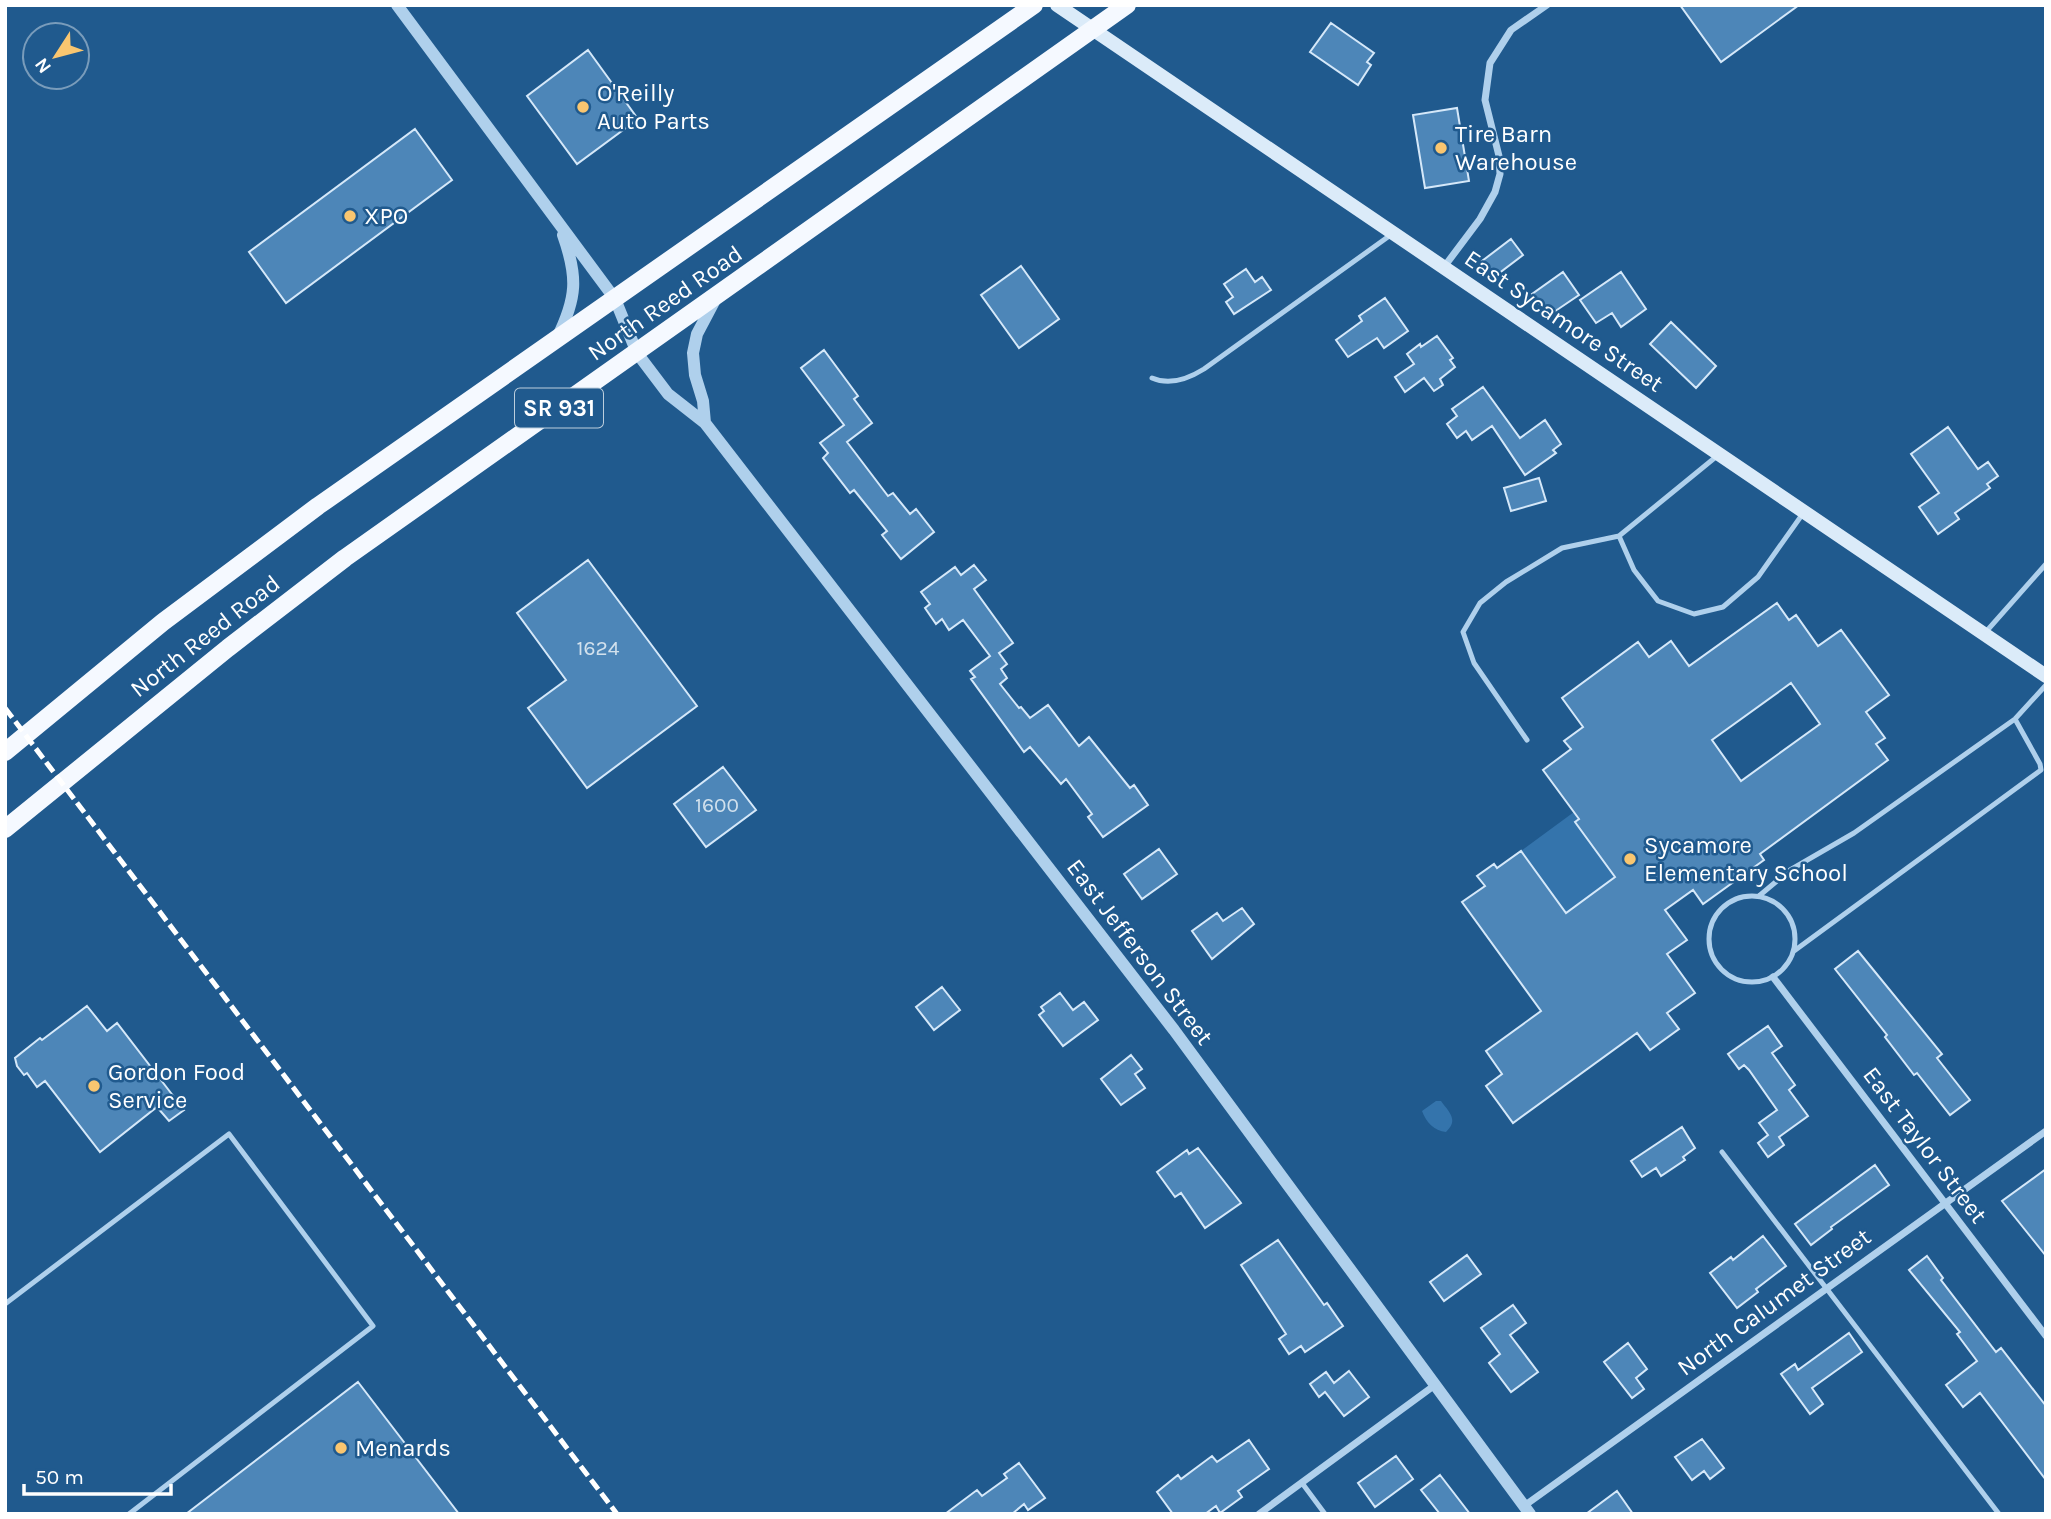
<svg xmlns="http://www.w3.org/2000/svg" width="2051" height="1519" font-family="Karla,sans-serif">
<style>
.green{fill:#3474ac}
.building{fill:#4d86b8;stroke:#d5e8f9;stroke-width:2;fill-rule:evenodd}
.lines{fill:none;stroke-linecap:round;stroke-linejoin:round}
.service{stroke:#afd0ec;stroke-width:5}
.minor{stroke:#afd0ec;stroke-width:7}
.tertiary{stroke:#afd0ec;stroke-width:12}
.secondary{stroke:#dbebf9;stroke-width:14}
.primary{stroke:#f5f9ff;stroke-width:18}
.rail{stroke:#fff;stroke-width:5;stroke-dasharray:12 5;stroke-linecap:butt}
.poi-dot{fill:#f9c670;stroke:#205a8e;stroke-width:2.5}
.labels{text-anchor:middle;stroke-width:5;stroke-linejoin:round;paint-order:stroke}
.number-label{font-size:21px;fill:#d2e1ed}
.shield{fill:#205a8e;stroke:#bccedd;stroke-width:2}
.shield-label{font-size:23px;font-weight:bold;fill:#fff}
.poi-label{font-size:24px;fill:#fff;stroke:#205a8e;text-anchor:start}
.street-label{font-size:24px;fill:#fff;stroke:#205a8e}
</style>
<rect width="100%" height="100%" fill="#205a8e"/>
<!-- green -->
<path class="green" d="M1574,812L1615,877L1566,913L1521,851Z
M1436,1101H1441C1449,1112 1459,1120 1446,1132C1434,1131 1426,1122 1422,1111Z"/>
<!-- building -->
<path class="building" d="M1680,5H1799L1721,62Z
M1331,23L1374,53L1367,62L1371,65L1358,85L1310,52Z
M588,50L638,119L577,164L527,96Z
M1457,108L1469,181L1425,188L1413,115Z
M415,129L452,180L286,303L249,252Z
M1511,239L1523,255L1494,277L1482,261Z
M1021,266L1059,319L1019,348L981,295Z
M1246,269L1255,282L1262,277L1271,290L1234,314L1226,302L1233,297L1224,284Z
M1563,272L1579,295L1548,316L1532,294Z
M1621,272L1646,309L1621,327L1612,313L1596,323L1580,300Z
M1385,298L1408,331L1384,348L1377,338L1348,357L1336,340L1362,321L1359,316Z
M1671,322L1716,366L1696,388L1650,344Z
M1437,336L1453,358L1450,360L1455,367L1440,379L1443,385L1434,391L1424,378L1405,392L1395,377L1414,364L1407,354L1420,344L1421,347Z
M824,350L858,396L854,399L872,423L847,442L888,496L893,493L910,514L916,509L934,532L901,559L882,535L887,531L854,490L850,493L823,458L828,453L820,443L844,425L801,368Z
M1483,387L1520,438L1545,420L1561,444L1553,450L1556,453L1525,475L1492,426L1472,440L1466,431L1457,438L1447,424L1457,416L1452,409Z
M1948,427L1978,469L1988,462L1998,476L1987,484L1990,488L1955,513L1959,519L1938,534L1919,507L1939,493L1911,454Z
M1539,478L1546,501L1511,511L1504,488Z
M588,560L697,706L587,788L528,708L566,680L517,613Z
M974,565L986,580L974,589L1013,643L999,653L1007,664L1001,669L1007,678L1000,684L1019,708L1021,707L1030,718L1048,705L1079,746L1089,737L1130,788L1134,785L1148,805L1103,837L1088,817L1092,814L1066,779L1061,784L1030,747L1024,752L971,679L975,677L970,671L990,656L963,620L949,630L942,619L936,624L925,608L930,604L921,592L955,567L961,575Z
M1777,603L1789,620L1796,615L1818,646L1841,630L1889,695L1866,712L1885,738L1876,744L1888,760L1760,854L1764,860L1703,904L1693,890L1665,910L1687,940L1667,954L1695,993L1667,1013L1679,1029L1650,1050L1637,1033L1513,1123L1486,1086L1502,1074L1486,1051L1541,1011L1462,902L1485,886L1477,876L1494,864L1497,868L1521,851L1566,913L1615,877L1575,822L1579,819L1543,770L1571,749L1564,741L1583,727L1562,698L1638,642L1649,657L1671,641L1689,666ZM1791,683L1820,724L1741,781L1712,740Z
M723,767L756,810L706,847L674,804Z
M1159,849L1177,874L1142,899L1124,874Z
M1242,908L1254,924L1212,959L1192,931L1217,913L1223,921Z
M1858,951L1942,1054L1937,1058L1970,1100L1950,1115L1917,1073L1914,1075L1885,1037L1887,1035L1835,969Z
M942,987L960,1010L934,1030L916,1007Z
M1060,993L1073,1010L1084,1002L1098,1020L1063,1046L1039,1015L1044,1011L1041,1007Z
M87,1006L107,1031L117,1023L184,1110L169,1121L157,1107L100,1152L45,1081L37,1087L27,1073L24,1075L17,1066L15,1058L40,1038L42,1040Z
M1768,1026L1782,1046L1772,1053L1795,1085L1789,1090L1808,1116L1779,1137L1784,1145L1768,1157L1758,1143L1768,1135L1759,1123L1777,1110L1749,1070L1744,1065L1739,1069L1728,1054Z
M1131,1055L1142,1069L1135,1074L1145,1088L1121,1105L1101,1079Z
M1682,1127L1695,1148L1683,1157L1685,1160L1661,1176L1656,1168L1642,1177L1631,1161Z
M1198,1148L1241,1203L1205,1228L1181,1193L1175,1197L1157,1172L1187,1150L1189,1154Z
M1875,1165L1889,1185L1831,1227L1832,1229L1811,1245L1795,1224Z
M2046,1169V1256L2002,1201Z
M1763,1236L1786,1266L1756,1289L1758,1292L1737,1308L1710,1273L1731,1257L1733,1260Z
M1278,1240L1324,1305L1327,1303L1343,1326L1305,1352L1301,1346L1289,1354L1279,1339L1286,1334L1241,1265Z
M1467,1255L1481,1274L1444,1301L1430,1282Z
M1927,1256L1943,1278L1941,1280L1996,1352L2001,1348L2046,1406V1480L1980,1393L1963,1407L1946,1385L1977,1361L1957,1334L1960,1332L1909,1270Z
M1513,1305L1526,1323L1510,1335L1538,1372L1511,1392L1489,1363L1500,1354L1481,1328Z
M1849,1333L1862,1352L1812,1388L1823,1404L1810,1414L1781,1374L1795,1364L1798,1370Z
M1628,1343L1647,1369L1636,1378L1644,1389L1632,1398L1604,1362Z
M1349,1371L1369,1397L1344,1416L1325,1392L1319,1397L1310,1384L1326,1372L1334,1383Z
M358,1382L459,1514H186Z
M1702,1439L1724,1468L1710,1479L1704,1471L1692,1480L1675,1457Z
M1249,1440L1269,1469L1238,1491L1242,1497L1220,1513L1216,1506L1205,1514H1173L1157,1492L1178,1475L1181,1479L1212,1456L1217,1462Z
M1396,1456L1413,1479L1375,1507L1358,1483Z
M1019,1463L1045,1498L1028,1510L1024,1504L1012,1514H945L977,1490L982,1496L1007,1478L1004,1474Z
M1440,1475L1470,1514H1440L1421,1490Z
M1617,1491L1633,1514H1586Z"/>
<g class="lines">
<!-- service -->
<path class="service" d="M1152,378C1170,386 1188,379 1204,369L1392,234
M1619,536L1634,570L1658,601L1694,614L1723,607L1758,577L1804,512
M1984,634L2046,564
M1527,740L1474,663L1463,632L1480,603L1506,582L1562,548L1619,536L1717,456
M1709 939a43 43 0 1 1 86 0a43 43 0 1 1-86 0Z
M1759,896L1790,870L1854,833L2015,719L2046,685
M1794,951L2041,770L2040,764L2015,719
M1722,1152L1999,1514
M5,1304L229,1134L373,1326L129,1514
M1302,1483L1325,1514"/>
<!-- minor -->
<path class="minor" d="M1444,267L1480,219L1495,192L1500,174L1499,156L1485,100L1490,63L1511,30L1547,5
M1773,977L2046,1336
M1524,1506L2046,1131
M1259,1514L1435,1385"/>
<!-- tertiary -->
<path class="tertiary" d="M397,5L615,299L637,353L668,394L705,423L1174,1030L1530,1514
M557,338C577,298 578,277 563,235
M705,423L703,401L695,375L693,353L697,334L716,298"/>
<!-- secondary -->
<path class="secondary" d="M1057,5L2046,676"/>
<!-- primary -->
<path class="primary" d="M5,752L163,622L318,506L1034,5
M5,829L228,648L345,558L1127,5"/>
<!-- rail -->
<path class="rail" d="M5,708L617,1514"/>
</g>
<!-- markers -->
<g class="poi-dot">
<circle cx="583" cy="107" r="7"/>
<circle cx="1441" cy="148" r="7"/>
<circle cx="350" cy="216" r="7"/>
<circle cx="1630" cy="859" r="7"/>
<circle cx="94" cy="1086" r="7"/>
<circle cx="341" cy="1448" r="7"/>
</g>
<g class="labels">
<!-- number labels -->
<g class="number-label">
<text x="598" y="655">1624</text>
<text x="717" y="812">1600</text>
</g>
<!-- shield labels -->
<rect class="shield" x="515" y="388.5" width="88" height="39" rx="5"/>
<g class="shield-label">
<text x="559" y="416">SR 931</text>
</g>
<!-- poi labels -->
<g class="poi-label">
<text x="597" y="101">O'Reilly<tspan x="597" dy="28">Auto Parts</tspan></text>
<text x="1455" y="142">Tire Barn<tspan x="1455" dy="28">Warehouse</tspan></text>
<text x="364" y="224">XPO</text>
<text x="1644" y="853">Sycamore<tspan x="1644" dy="28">Elementary School</tspan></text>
<text x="108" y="1080">Gordon Food<tspan x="108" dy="28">Service</tspan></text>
<text x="355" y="1456">Menards</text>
</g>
<!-- street labels -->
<g class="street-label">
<text transform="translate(665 303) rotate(-35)" y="8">North Reed Road</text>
<text transform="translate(1564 321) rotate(34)" y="8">East Sycamore Street</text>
<text transform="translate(205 636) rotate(-38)" y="8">North Reed Road</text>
<text transform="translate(1140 952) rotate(53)" y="8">East Jefferson Street</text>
<text transform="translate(1925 1145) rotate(53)" y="8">East Taylor Street</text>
<text transform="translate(1774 1302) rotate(-36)" y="8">North Calumet Street</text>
</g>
</g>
<!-- border -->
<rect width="2051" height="1519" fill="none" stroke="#ffffff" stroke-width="14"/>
<!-- north arrow -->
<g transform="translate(56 56) rotate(234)"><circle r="33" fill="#205a8e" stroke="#799cbb" stroke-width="2"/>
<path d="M0-5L12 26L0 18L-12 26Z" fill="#f9c670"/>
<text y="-10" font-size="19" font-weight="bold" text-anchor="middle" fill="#ffffff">N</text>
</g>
<!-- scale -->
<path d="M24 1484v10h147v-10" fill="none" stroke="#ffffff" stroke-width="3.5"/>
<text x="35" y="1484" font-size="21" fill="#ffffff" stroke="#205a8e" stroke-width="5" paint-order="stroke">50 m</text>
</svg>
